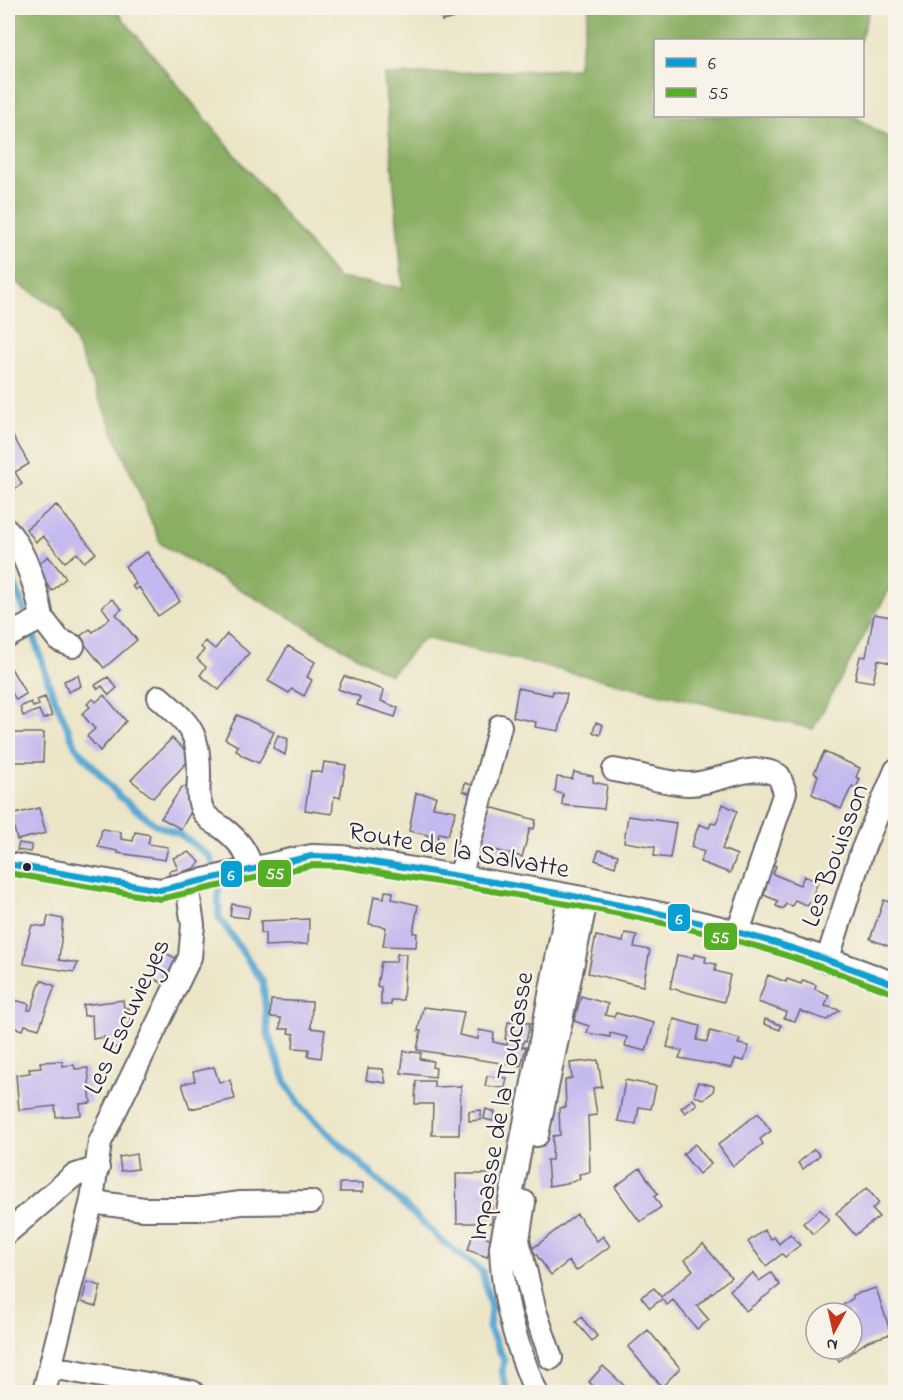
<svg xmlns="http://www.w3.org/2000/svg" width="903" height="1400" font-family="'Indie Flower',sans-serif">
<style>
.forest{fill:#8aae63;stroke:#56684f;stroke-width:1.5}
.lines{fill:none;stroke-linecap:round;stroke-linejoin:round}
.stream{stroke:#5aa8d3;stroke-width:7}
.building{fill:#c4b9ee}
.minor-casing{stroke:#69666c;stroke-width:26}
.minor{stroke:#fff;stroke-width:22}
.bus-1-casing{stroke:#f7f3e8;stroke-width:10}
.bus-2-casing{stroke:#f7f3e8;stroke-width:10}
.bus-1{stroke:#07a0d4;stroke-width:6}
.bus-2{stroke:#55af24;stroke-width:6}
.bus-dot{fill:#22223b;stroke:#f7f3e8;stroke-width:2}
.labels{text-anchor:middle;stroke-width:5;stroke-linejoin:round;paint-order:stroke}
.street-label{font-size:27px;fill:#22223b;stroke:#f7f3e8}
.line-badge{stroke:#f7f3e8;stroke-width:2}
.badge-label{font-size:16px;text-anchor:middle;font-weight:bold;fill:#fff}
</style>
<rect width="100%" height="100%" fill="#f7f3e8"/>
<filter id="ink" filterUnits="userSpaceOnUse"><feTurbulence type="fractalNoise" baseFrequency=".0167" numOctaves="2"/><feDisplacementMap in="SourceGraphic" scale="12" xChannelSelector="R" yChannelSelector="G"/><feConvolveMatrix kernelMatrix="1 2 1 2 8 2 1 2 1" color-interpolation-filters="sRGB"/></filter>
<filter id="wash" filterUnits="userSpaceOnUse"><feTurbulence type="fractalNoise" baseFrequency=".008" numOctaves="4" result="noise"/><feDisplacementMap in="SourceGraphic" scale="24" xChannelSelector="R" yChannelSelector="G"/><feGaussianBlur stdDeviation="1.35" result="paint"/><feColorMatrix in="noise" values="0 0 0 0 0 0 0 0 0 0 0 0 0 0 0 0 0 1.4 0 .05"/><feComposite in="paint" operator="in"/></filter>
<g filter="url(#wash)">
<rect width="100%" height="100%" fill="#ece5c7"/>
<!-- forest -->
<path class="forest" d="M13,8H114L337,278L403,288L384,75L577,69L589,8H870L860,40H656V116H854L895,142V579L813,729L424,638L390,675L161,544L62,311L8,277V10Z"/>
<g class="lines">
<!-- stream -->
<path class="stream" d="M8,569L30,624L50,687L76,747L120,797L156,825L180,834L210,857L218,878L219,917L263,982L268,1035L287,1085L304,1110L442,1241L482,1271L491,1309L489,1328L504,1360L502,1371L507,1392"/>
</g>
<g id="blocks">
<!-- building -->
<path class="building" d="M429,8H453L431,15Z
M453,11L455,18L442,21L441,14Z
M8,427L29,464L15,472L22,484L8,493Z
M56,505L96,553L84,562L77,553L65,562L43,536L36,542L26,529Z
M147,552L180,601L158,616L139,587L135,590L132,586L136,584L125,566Z
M48,556L66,578L52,591L34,568Z
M112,599L122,609L116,614L137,640L104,668L79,637L90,629L93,632L110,618L102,607Z
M874,614L896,618V639L891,663L878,660L873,682L855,679L860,656L866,657Z
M227,634L249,653L219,690L200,675L206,667L197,659L204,650L201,647L205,641L215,649Z
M288,646L315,662L307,677L312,680L304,696L292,689L289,693L268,681Z
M8,663L26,694L16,700L8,685Z
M78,675L81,686L68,692L64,681Z
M344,676L384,690L381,701L398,708L395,717L357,705L360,697L338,689Z
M108,677L117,688L109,695L102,686L98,689L95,685Z
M518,688L552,695L553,691L567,694L559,731L535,727L536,722L513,717Z
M104,695L126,721L100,751L87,736L95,729L82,714L90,707L87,704L93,699L96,702Z
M45,697L52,716L43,719L39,710L23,716L20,707L31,702L33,707L39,705L37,700Z
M237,715L274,732L259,763L243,756L236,750L238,746L225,739Z
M596,722L603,725L600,735L593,732Z
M8,733H44L43,762H8Z
M278,735L288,739L285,755L273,748Z
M172,738L192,757L153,798L131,780Z
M824,752L860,768L856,777L860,779L856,788L852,786L841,809L812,794L818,775L814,773Z
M324,762L346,765L340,798L334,796L332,814L305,810L311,771L322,773Z
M574,772L593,776V782L607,785L604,809L562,805L563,794L555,792L557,777L572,779Z
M465,783L476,786L474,795L463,791Z
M182,787H190L192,810L181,829L161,818Z
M416,793L436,796L433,807L456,811L448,835L439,833L437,842L427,840L428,835L409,831Z
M723,804L737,811L722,849L737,855L730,873L700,862L704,852L691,847L699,824L709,828L711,823L716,824Z
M490,807L536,820L534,829L530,828L522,857L480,846Z
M39,808L46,833L17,840L11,815Z
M628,816L676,823L670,858L654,856L655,847L624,842Z
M102,829L121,832V839L133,841L135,832L150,835L148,844L168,847L165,860L118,853V851L98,847Z
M19,843L32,845L30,852L17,850Z
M599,850L618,855L615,867L595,860Z
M189,852L200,862L195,868L180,873L181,876L169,877V871L178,869L173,858Z
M764,862L776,866L773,874L800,885L804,876L818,882L808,906L795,900L792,906L786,904L783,909L776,906L778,901L764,895L766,889L758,885Z
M896,887V949L870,939L884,900L889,902Z
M385,891L393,892L392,899L418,905L413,933H417L416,947L383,946L386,927L369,924L374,896L384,898Z
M232,904L250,907L248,918L230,916Z
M48,916L63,919L59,960L78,963L74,972L24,964L27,942L32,925L46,927Z
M309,919L308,944L265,946V933H261V921Z
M625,933L637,935L634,947L650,950L643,986L588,973L596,936L623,942Z
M163,952L176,958L164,984L154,979L157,972L154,970Z
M397,954H406L403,1000H391V1005H381V987L377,986L381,962H396Z
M694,954L706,957L705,962L716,964L715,971L730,975L724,1002L670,988L677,955L693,958Z
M768,975L786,982L787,979L801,984L803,980L816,985L815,989L829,995L825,1006L840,1010L827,1020L800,1011L795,1021L784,1018L786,1012L758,1002Z
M41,980L55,986L39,1029L25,1025L23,1030L8,1026V998L29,1004L28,1010H31Z
M581,996L608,1004L605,1015L614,1017L616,1013L654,1023L646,1051L625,1046L627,1037L610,1033V1037L587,1033L589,1026L574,1021Z
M123,1000L124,1008H129L130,1025H123L124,1036L118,1037L119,1047L108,1048L104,1046V1037L93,1039L92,1015L84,1016L83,1005Z
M271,1000L312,1002L311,1028L325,1030L321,1058L308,1056L309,1049L293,1048L294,1034L288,1033L289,1029H280L281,1018L270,1017Z
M423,1007L464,1012L459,1035L478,1039L479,1030L494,1033L493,1042L507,1045L508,1040L505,1039L508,1022L530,1023L526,1041L524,1040L522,1047H526L521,1066L417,1050L421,1031H418Z
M674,1019L700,1026L697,1040L707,1042L710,1031L740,1039L738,1044L749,1046L744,1061L735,1059L732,1068L679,1058L682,1051L667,1047Z
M765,1019L781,1025L780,1030L764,1024Z
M404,1051L421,1053L420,1059L433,1061L432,1067L436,1068L435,1077L401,1073Z
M598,1060L602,1087L593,1088L597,1115L588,1116L590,1172L579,1174L580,1179L572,1182L549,1186L547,1160H552L553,1136L560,1135L559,1108L566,1107L565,1080L572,1078L570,1063Z
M62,1061L63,1066L74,1065L75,1069L88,1068L91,1103L80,1104L81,1115L56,1117L55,1106L19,1110L16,1075L30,1073L29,1069L41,1068L40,1062Z
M214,1067L219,1082L230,1080L235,1099L190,1109L182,1084L195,1081L193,1072Z
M368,1068L383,1069L386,1083L366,1080Z
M487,1076L507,1078L505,1088L485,1086Z
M625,1080L656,1086L651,1109L639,1107L636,1124L618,1121Z
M416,1081H434V1087L461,1086L459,1135H432L433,1104H415Z
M698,1082L714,1086L713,1092L704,1099L694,1096Z
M693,1099L697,1104L685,1113L681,1108Z
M486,1109L495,1112L493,1121L484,1119Z
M481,1110V1120L469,1121V1111Z
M758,1113L771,1131L760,1139L763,1144L733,1166L718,1145Z
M695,1144L711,1164L699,1174L683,1154Z
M814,1149L820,1155L803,1169L798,1163Z
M136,1154L138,1169L121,1171L119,1157Z
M640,1168L658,1194L654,1196L661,1207L640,1222L615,1187Z
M456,1174H491L492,1223H457Z
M340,1183H363V1192H340Z
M867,1188L879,1203L872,1209L879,1217L855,1235L836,1213Z
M820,1209L829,1220L813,1234L803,1223Z
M577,1214L597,1241L603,1236L610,1246L576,1271L569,1261L551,1275L532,1249Z
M764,1230L771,1239L774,1237L779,1244L790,1234L800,1245L785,1257L782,1254L766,1266L748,1242Z
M473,1233L493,1239L487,1257L468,1250Z
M703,1244L731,1277L697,1306L709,1320L697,1329L673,1300L667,1305L662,1299L650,1308L641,1297L654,1288L661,1297L667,1292L693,1270L685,1260Z
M753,1273L759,1281L771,1273L780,1285L746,1311L730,1290Z
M87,1282L101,1286L96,1306L82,1302Z
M876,1288L891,1334L868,1341L839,1361L831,1349H852V1313L835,1311L853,1298V1295Z
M581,1317L597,1336L592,1341L576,1322Z
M648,1330L680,1368L662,1387L628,1347Z
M603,1366L631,1392H600L589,1382Z"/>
</g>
</g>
<g filter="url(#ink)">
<use href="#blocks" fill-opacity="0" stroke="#69666c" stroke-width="1.5"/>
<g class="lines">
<defs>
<path id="minor" d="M8,531C26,554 37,589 42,618L8,636
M42,618L59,640L73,646
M159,697C193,727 199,733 199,779C198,789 198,802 203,811C208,820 216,823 224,829C239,841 246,850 252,869
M614,770C638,774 664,783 688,784C716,785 753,759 779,776L785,792L738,932
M8,864L160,890L291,860L312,856L343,857C529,890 720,912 896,985
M460,878L500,726
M827,961L862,851L896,770
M537,1135L586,900
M92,1202L144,1209H197L241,1203L311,1202
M524,1202L518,1240L535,1311L551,1358
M8,1232L73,1176L98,1168
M51,1367L192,1392
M44,1392L92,1200L100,1142L190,957L193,925L187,885
M536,1392C516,1346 502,1297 501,1247L569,897"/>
</defs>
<!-- minor casing -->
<use href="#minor" class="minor-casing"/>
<!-- minor -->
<use href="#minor" class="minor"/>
<defs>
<path id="bus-1" d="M8,864L160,890L312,856L343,857C483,881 625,900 762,939C807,952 851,968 896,985"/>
<path id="bus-2" d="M8,873L160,899L313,865L342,866C481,890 623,909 759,947C804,960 849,977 893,993"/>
</defs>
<!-- bus-1 casing -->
<use href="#bus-1" class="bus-1-casing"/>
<!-- bus-2 casing -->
<use href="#bus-2" class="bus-2-casing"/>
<!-- bus-1 -->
<use href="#bus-1" class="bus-1"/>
<!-- bus-2 -->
<use href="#bus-2" class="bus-2"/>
</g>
</g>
<!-- markers -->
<circle class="bus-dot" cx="27" cy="867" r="5"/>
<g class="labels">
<!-- street labels -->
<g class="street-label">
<text transform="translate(459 849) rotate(10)" y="9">Route de la Salvatte</text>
<text transform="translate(834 855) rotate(-70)" y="9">Les Bouisson</text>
<text transform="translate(126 1016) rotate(-65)" y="9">Les Escuvieyes</text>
<text transform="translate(500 1106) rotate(-80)" y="9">Impasse de la Toucasse</text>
</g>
</g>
<g class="line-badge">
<rect x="257" y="859" width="35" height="29" rx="6" fill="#55af24"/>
<rect x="220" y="860" width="23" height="28" rx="6" fill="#07a0d4"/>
<rect x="667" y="903" width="24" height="29" rx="6" fill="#07a0d4"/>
<rect x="703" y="922" width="35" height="29" rx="6" fill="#55af24"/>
</g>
<g class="badge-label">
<text x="275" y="879">55</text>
<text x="231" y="880">6</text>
<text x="679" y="924">6</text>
<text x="720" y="943">55</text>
</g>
<!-- margin -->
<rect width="903" height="1400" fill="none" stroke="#f7f3e8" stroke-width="30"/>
<!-- legend -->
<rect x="654" y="39" width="210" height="78" fill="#f7f3e8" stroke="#a29fa3" stroke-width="1.5"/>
<rect x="666" y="58" width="30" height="9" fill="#07a0d4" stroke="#a29fa3" stroke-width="1.5"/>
<text x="708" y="69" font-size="18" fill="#22223b">6</text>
<rect x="666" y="88" width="30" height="9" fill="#55af24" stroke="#a29fa3" stroke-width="1.5"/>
<text x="708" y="99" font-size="18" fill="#22223b">55</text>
<!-- north arrow -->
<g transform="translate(834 1331) rotate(188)"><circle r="28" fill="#f7f3e8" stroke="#a29fa3" stroke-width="1.5"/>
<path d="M0-4.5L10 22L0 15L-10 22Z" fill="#c8321e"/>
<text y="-9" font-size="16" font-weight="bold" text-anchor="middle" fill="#22223b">N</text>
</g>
</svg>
